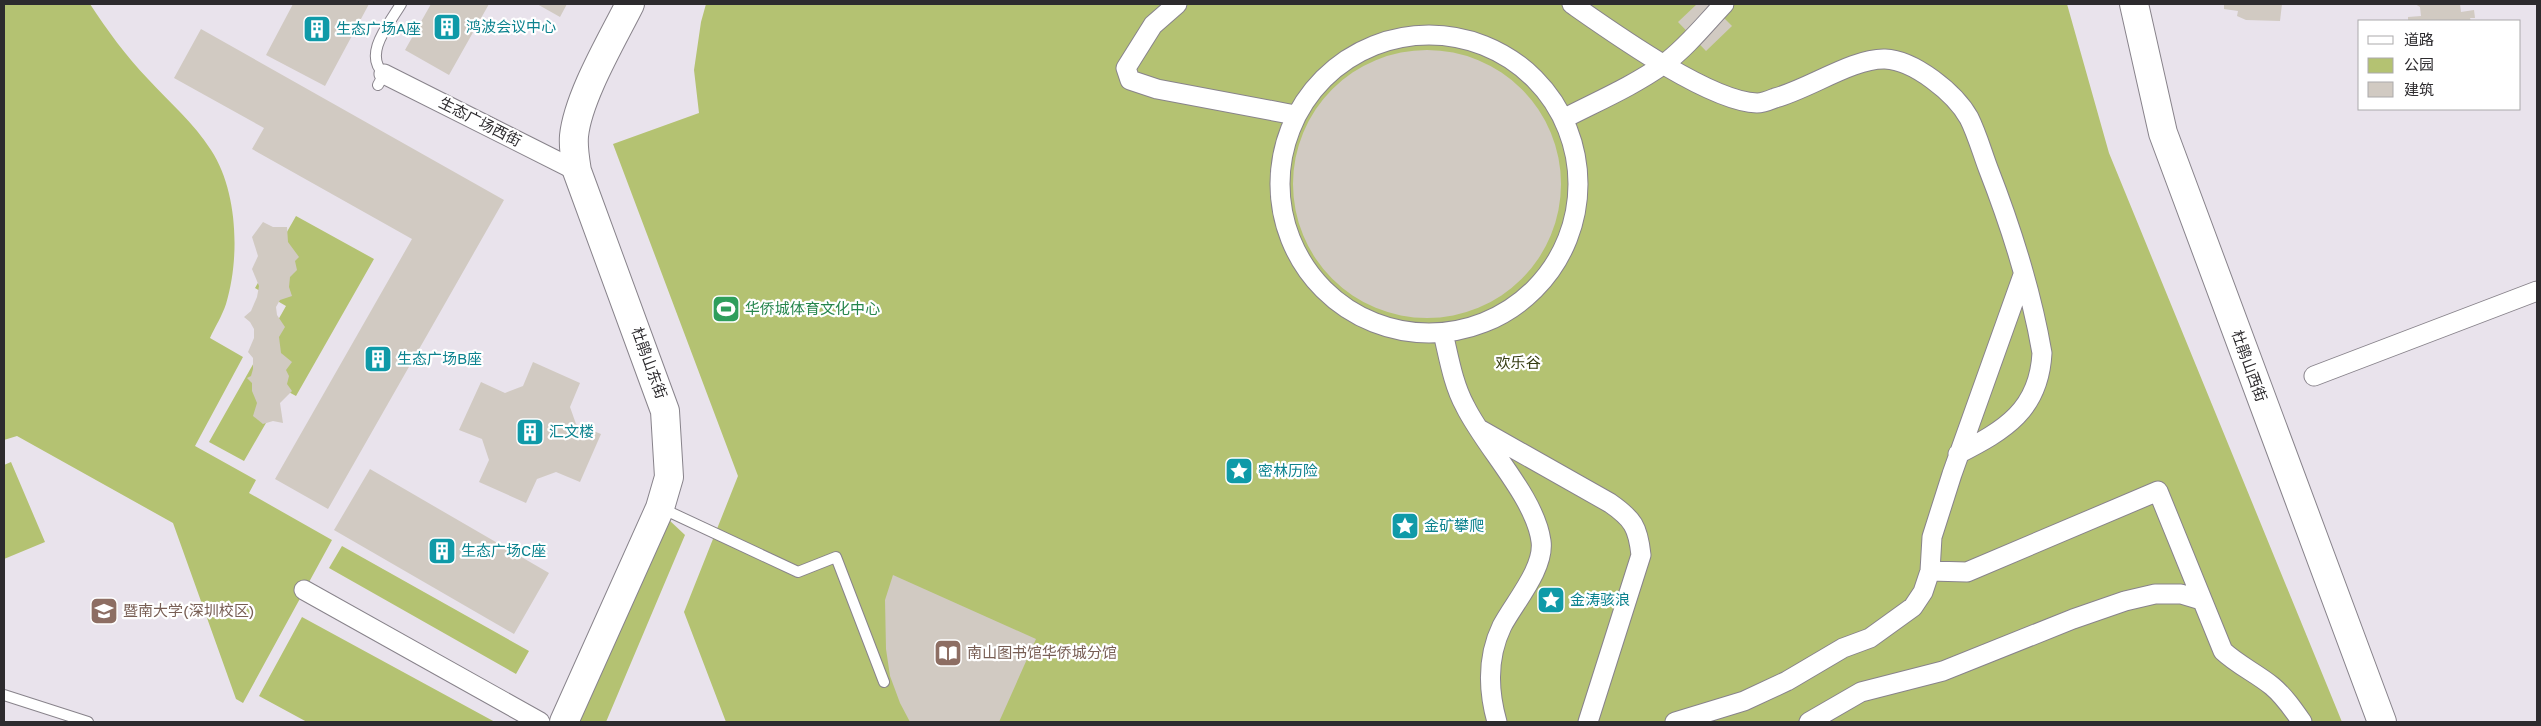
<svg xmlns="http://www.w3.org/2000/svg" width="2541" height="726" font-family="'Golos Text','Noto Sans SC',sans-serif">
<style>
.green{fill:#b4c272}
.building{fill:#d1cac2}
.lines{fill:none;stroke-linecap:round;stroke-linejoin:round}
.lane-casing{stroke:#88838b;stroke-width:12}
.street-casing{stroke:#88838b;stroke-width:21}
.secondary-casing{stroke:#88838b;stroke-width:30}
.lane{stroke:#fff;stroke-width:10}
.street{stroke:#fff;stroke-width:19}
.secondary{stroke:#fff;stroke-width:28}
.labels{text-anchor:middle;stroke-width:4.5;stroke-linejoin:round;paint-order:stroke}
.culture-label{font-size:15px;fill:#0d838f;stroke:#fff;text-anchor:start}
.street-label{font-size:15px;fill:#2d2b2e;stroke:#fff}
.leisure-label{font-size:15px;fill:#27864d;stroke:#fff;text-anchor:start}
.park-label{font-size:15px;fill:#353c11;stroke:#fff}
.education-label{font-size:15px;fill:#785e54;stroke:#fff;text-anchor:start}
</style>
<rect width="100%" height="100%" fill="#e9e3ec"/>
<!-- green -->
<path class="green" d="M4,4H90C107,30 126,56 148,79C169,102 194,123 211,150C238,191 240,258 226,304C222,316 215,327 210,338L243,357L195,446L256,480L249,493L332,540L243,703L236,699L173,523L17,436L4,440Z
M706,4H2067L2109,153L2342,722H726L684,612L738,476L613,144L699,113L694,70L701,22Z
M296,216L374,259L296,396L285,390L244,461L209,442L286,306L255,288Z
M11,462L45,542L4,559V465Z
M668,519L685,535L606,722H570Z
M342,546L529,651L516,674L329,568Z
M302,617L495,722H307L259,696Z"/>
<!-- building -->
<path class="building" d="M293,4H369L325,86L266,55Z
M431,4H489L449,75L405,50Z
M537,4H567L560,17Z
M1697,4H1710L1732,26L1706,51L1678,22Z
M2224,4H2282L2280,21L2246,20L2237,16L2238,11L2224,9Z
M2415,4H2460L2461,12L2474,10L2475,18H2470L2471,21H2408V17L2421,16L2420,7Z
M201,29L504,200L328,509L275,479L412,239L252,149L264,128L174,78Z
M1293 184a134 134 0 1 1 268 0a134 134 0 1 1-268 0Z
M263,222L273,227H287L288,242L299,257L295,261L297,270L290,277L289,287L292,296L280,300L276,307L277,315L285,327L279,337L281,353L292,362L286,370L289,376L287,384L292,391L280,403L283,423L273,421L263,424L253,416L257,403L252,391V383L247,378L251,376L253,369V358L248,352L254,338V329L250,322L244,317L251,311L257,297L259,286L252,269L258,256L252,237Z
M533,362L580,383L570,407L576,424L601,434L580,482L556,472L537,479L526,503L479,482L489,460L482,439L459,430L481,382L505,393L523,386Z
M370,469L549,573L514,634L334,530Z
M893,575L1036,639L999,722H910L900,703L890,676L886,649L885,600Z"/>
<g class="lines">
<defs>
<path id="lane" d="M378,85L384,74C362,54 390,23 401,4
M661,508L798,572L836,557L884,682
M4,695L88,722"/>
<path id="street" d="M1177,4L1153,25L1126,68L1130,80L1157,89L1295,115
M1572,4C1612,32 1710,102 1757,103C1763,103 1770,100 1775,98C1809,89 1853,58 1885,59C1914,60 1955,93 1969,118C1977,134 1982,152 1988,168C2011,227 2031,289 2042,353C2039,410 2005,430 1958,454
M1280 184a149 149 0 1 1 298 0a149 149 0 1 1-298 0Z
M384,74L577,171
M1565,118C1598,101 1633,86 1664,64C1687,47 1705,24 1724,4
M1443,333C1449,358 1453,384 1465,406C1485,447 1535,497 1541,541C1545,568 1514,603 1502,626C1487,657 1488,690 1497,722
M2314,376L2537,291
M1479,429L1610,503C1633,519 1638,527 1641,555L1588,722
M1930,571L1967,572L2158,491L2223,651C2238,665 2256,673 2272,686C2284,696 2293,709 2302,722
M304,590L540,722
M1675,722L1744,701L1787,681L1843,648L1870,638L1913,607L1923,592L1930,571L1932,537L1952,474L2023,275
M1809,722L1861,692L1943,671L2073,619L2125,601L2155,594H2181L2201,600"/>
<path id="secondary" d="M2134,4L2163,133L2382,722
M564,722L660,508L669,477L665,411L577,171C575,159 573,148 574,136C578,97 612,40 630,4"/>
</defs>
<!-- lane casing -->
<use href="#lane" class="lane-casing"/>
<!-- street casing -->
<use href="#street" class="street-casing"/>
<!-- secondary casing -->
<use href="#secondary" class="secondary-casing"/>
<!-- lane -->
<use href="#lane" class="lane"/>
<!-- street -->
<use href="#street" class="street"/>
<!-- secondary -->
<use href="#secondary" class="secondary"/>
</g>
<!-- icons -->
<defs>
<symbol id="building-square" viewBox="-11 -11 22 22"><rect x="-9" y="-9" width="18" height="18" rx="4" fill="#0f9aa8" stroke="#fff"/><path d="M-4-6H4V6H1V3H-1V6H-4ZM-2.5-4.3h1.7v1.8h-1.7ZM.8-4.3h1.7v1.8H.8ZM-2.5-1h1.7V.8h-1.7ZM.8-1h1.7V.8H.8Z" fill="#fff"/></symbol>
<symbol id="stadium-square" viewBox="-11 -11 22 22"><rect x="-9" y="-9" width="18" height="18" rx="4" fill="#2e9e5b" stroke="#fff"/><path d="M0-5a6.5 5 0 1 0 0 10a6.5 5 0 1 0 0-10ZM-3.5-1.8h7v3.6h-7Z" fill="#fff"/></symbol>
<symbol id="sight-square" viewBox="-11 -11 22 22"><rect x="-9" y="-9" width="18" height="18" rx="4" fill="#0f9aa8" stroke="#fff"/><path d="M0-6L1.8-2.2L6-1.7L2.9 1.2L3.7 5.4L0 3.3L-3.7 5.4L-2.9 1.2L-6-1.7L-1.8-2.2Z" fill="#fff"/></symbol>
<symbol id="university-square" viewBox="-11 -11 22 22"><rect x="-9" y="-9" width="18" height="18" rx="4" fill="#8d6e63" stroke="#fff"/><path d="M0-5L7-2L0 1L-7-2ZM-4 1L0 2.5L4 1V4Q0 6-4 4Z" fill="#fff"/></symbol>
<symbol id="library-square" viewBox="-11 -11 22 22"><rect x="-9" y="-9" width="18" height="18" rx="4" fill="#8d6e63" stroke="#fff"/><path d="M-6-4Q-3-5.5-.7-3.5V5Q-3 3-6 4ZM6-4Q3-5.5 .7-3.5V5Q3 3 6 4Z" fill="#fff"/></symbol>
</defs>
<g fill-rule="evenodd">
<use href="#building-square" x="431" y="11" width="32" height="32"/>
<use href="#building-square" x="301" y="13" width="32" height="32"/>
<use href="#stadium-square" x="710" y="293" width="32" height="32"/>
<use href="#building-square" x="362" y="343" width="32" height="32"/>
<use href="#building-square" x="514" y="416" width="32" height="32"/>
<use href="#sight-square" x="1223" y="455" width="32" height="32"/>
<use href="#sight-square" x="1389" y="510" width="32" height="32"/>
<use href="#building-square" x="426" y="535" width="32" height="32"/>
<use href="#sight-square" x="1535" y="584" width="32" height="32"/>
<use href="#university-square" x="88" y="595" width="32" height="32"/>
<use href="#library-square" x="932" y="637" width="32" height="32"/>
</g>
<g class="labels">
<!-- culture labels -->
<g class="culture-label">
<text x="466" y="32">鸿波会议中心</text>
<text x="336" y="34">生态广场A座</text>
<text x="397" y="364">生态广场B座</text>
<text x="549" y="437">汇文楼</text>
<text x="1258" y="476">密林历险</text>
<text x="1424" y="531">金矿攀爬</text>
<text x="461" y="556">生态广场C座</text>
<text x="1570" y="605">金涛骇浪</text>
</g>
<!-- street labels -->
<g class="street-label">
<text transform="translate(480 122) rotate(27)" y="5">生态广场西街</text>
<text transform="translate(649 363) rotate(70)" y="5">杜鹃山东街</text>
<text transform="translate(2249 366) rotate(70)" y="5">杜鹃山西街</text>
</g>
<!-- leisure labels -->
<g class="leisure-label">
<text x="745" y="314">华侨城体育文化中心</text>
</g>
<!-- park labels -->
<g class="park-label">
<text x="1518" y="368">欢乐谷</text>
</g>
<!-- education labels -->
<g class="education-label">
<text x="123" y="616">暨南大学(深圳校区)</text>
<text x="967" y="658">南山图书馆华侨城分馆</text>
</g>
</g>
<!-- border -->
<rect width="2541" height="726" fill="none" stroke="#2d2b2e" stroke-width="10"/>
<!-- legend -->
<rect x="2358" y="20" width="162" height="90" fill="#ffffff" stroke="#abaaab"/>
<rect x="2368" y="36" width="25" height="8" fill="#ffffff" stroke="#abaaab"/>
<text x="2404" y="45" font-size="15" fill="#2d2b2e">道路</text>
<rect x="2368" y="58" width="25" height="15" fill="#b4c272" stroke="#abaaab"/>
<text x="2404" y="70" font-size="15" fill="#2d2b2e">公园</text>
<rect x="2368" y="82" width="25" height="15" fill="#d1cac2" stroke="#abaaab"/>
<text x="2404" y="95" font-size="15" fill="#2d2b2e">建筑</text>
</svg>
